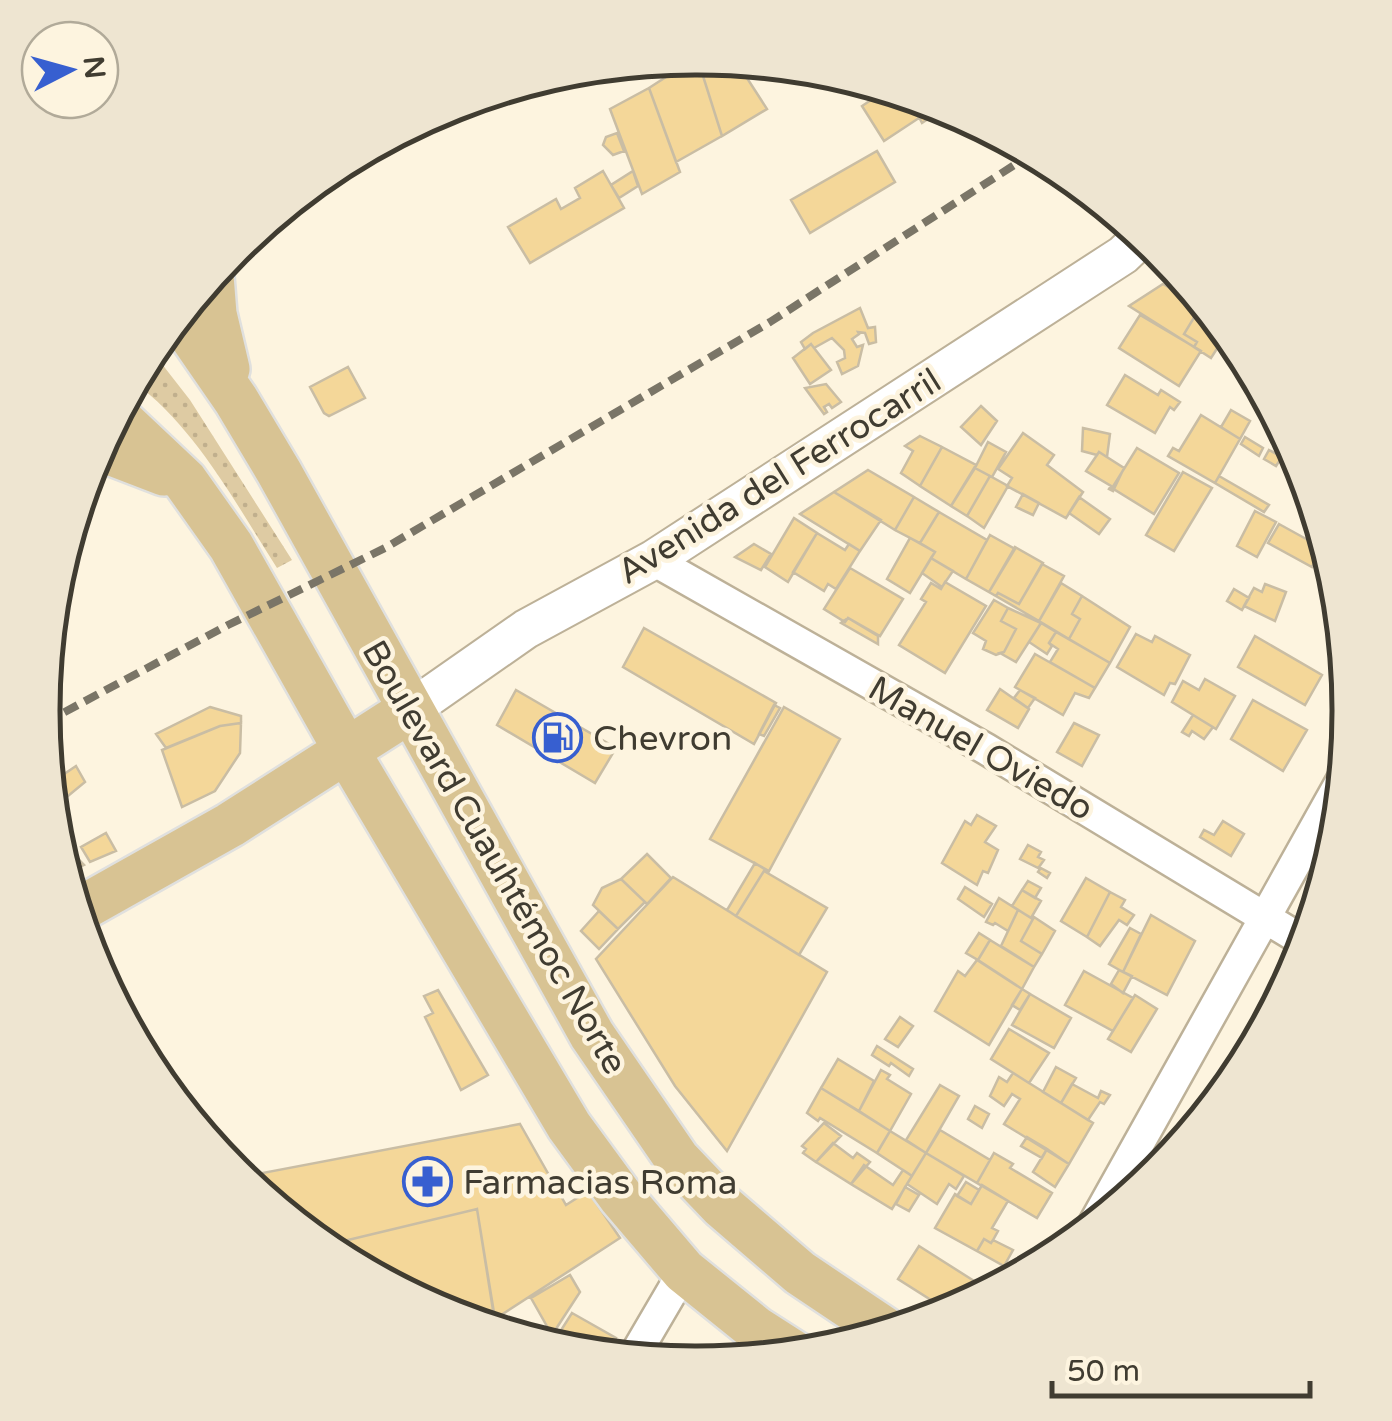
<svg xmlns="http://www.w3.org/2000/svg" width="1392" height="1421" font-family="'Varela Round',sans-serif">
<style>
.grass{fill:url(#grass-dots)}
.building{fill:#f4d799;stroke:#c9bda4;stroke-width:2.5}
.lines{fill:none;stroke-linecap:round;stroke-linejoin:round}
.minor-casing{stroke:#bdb198;stroke-width:35}
.tertiary-casing{stroke:#bdb198;stroke-width:42}
.primary-casing{stroke:#e0e0de;stroke-width:50}
.minor{stroke:#fff;stroke-width:30}
.tertiary{stroke:#fff;stroke-width:38}
.primary{stroke:#d8c393;stroke-width:45}
.rail{stroke:#7a7567;stroke-width:8;stroke-dasharray:15 8;stroke-linecap:butt}
.labels{text-anchor:middle;stroke-width:9;stroke-linejoin:round;paint-order:stroke}
.street-label{font-size:35px;fill:#403c31;stroke:#fdf4df}
.poi-label{font-size:35px;fill:#403c31;stroke:#fdf4df;text-anchor:start}
.rim{fill:none;stroke:#403c31;stroke-width:5}
</style>
<defs>
<pattern id="grass-dots" width="8" height="8" patternUnits="userSpaceOnUse" patternTransform="scale(2.5)"><rect width="8" height="8" fill="#decba3"/><path d="M2 2h.1M6 6h.1" fill="none" stroke="#c0af8d" stroke-width="1.8" stroke-linecap="round"/></pattern>
</defs>
<rect width="100%" height="100%" fill="#fdf4df"/>
<!-- grass -->
<path class="grass" d="M151,350L190,400L292,560L277,568C236,504 196,428 134,382Z"/>
<!-- building -->
<path class="building" d="M697,57L736,61L767,109L722,136Z
M697,57L722,136L676,162L649,88Z
M869,83L904,94L919,118L884,141L862,106L877,96Z
M649,88L680,172L642,194L610,109Z
M908,95L946,107L922,123Z
M617,133L624,151L613,155L603,145L606,137Z
M877,151L895,182L810,233L791,200Z
M603,171L624,208L530,263L508,227L556,199L561,209L580,198L575,188Z
M633,171L638,186L619,198L611,185Z
M1163,284L1201,306L1184,334L1197,342L1194,347L1129,306Z
M1201,306L1211,313L1227,333L1211,358L1194,347L1197,342L1184,334Z
M860,308L868,328L875,327L876,342L869,344L865,333L858,332L859,334L852,339L857,347L863,345L858,366L842,374L837,362L845,358L844,350L832,338L814,348L811,344L805,349L801,342L813,333Z
M1140,315L1201,351L1179,386L1119,348Z
M811,344L831,370L810,384L793,358Z
M348,367L365,398L329,416L324,413L310,387Z
M1125,375L1158,395L1161,390L1180,402L1174,410L1170,407L1155,433L1107,405Z
M826,384L841,402L832,408L829,404L824,407L827,412L824,414L805,388Z
M981,406L997,421L981,445L961,427Z
M1231,410L1250,421L1240,439L1221,427Z
M1201,415L1240,439L1215,483L1168,456L1173,448L1179,451Z
M1083,428L1110,434L1107,457L1099,452L1097,455L1082,451Z
M1023,433L1054,455L1047,465L1083,492L1066,518L1007,486L1012,478L998,469Z
M920,436L942,447L920,486L901,473L913,451L905,446Z
M1245,437L1263,448L1259,456L1241,444Z
M988,442L1006,452L992,477L975,468Z
M942,447L976,465L951,506L920,486Z
M1137,448L1179,473L1154,514L1112,488Z
M1269,450L1282,457L1276,466L1264,459Z
M1099,452L1124,468L1113,491L1109,489L1111,486L1086,471Z
M975,468L990,476L967,516L951,506Z
M868,470L914,497L895,530L834,492Z
M1183,472L1212,488L1174,551L1146,535Z
M990,476L1008,486L984,528L967,516Z
M1219,476L1269,505L1264,512L1215,483Z
M834,492L881,520L860,551L800,514Z
M1023,494L1039,503L1033,515L1016,507Z
M914,497L939,512L920,543L895,530Z
M1079,497L1110,519L1099,534L1069,513Z
M1255,511L1276,522L1257,557L1237,546Z
M939,512L987,540L966,579L931,558L935,552L920,543Z
M794,518L817,533L788,582L765,567Z
M1279,524L1317,545L1319,555L1312,567L1268,543Z
M817,533L845,550L849,544L860,551L836,589L828,584L824,591L793,572Z
M990,535L1015,549L989,592L966,579Z
M910,538L935,552L910,593L887,579Z
M754,544L771,554L761,570L735,557Z
M1015,547L1043,563L1019,604L998,593L996,596L989,592Z
M931,558L953,571L942,587L922,573Z
M1042,564L1064,576L1039,621L996,596L998,593L1019,604Z
M850,568L903,599L880,636L848,618L845,622L824,609Z
M945,582L986,606L945,673L899,645L926,602L921,599L931,583L941,589Z
M1061,583L1082,596L1072,614L1080,619L1069,639L1039,621Z
M1265,584L1286,592L1275,621L1244,606L1254,588L1262,592Z
M1234,589L1249,598L1242,610L1227,601Z
M1082,596L1130,627L1110,663L1069,639L1080,619L1072,614Z
M994,600L1008,608L1001,621L1016,629L1004,652L996,655L983,649L986,641L973,633Z
M1008,608L1041,623L1016,662L1000,653L1004,652L1016,629L1001,621Z
M848,618L878,636V644L841,623Z
M1041,623L1056,632L1049,643L1052,646L1047,654L1029,642Z
M644,628L776,703L754,744L623,667Z
M1056,632L1110,663L1095,688L1050,662L1058,649L1049,643Z
M1136,634L1152,642L1155,636L1190,655L1175,684L1170,683L1164,695L1117,667Z
M1255,636L1322,675L1305,705L1238,667Z
M1035,654L1095,688L1089,698L1075,693L1063,715L1015,687Z
M1205,679L1235,696L1216,729L1172,702L1183,681L1199,690Z
M1000,689L1029,709L1018,728L987,710Z
M516,690L616,748L595,783L497,725Z
M1020,690L1035,698L1028,708L1014,698Z
M1253,700L1307,730L1283,771L1231,739Z
M774,705L780,708L764,736L759,734Z
M210,707L241,716V723L220,726L166,748L156,734Z
M784,707L840,739L769,871L710,839Z
M1193,715L1213,727L1204,739L1192,731L1189,736L1182,732Z
M241,723L240,753L215,791L182,807L162,750L220,726Z
M1074,723L1099,735L1082,766L1057,752Z
M76,766L85,782L68,796L60,786L55,790L51,783Z
M977,815L996,826L985,842L998,850L988,873L983,871L977,885L942,863L965,821L971,825Z
M1223,821L1244,834L1231,856L1200,837L1204,830L1214,835Z
M106,833L116,851L90,862L81,847Z
M60,840L84,865L66,874L56,841Z
M1028,845L1041,852L1038,857L1044,860L1039,867L1050,873L1047,878L1038,872L1040,869L1020,859Z
M647,854L671,878L647,904L621,879Z
M755,863L769,872L764,871L736,916L727,910Z
M764,871L827,908L799,955L736,916Z
M673,877L827,972L727,1151L675,1086L596,959Z
M1086,878L1110,892L1087,937L1061,921Z
M621,879L645,902L618,929L593,905L602,888Z
M1028,881L1041,888L1035,898L1022,890Z
M965,887L992,904L984,917L958,899Z
M1022,890L1041,901L1031,918L1012,906Z
M1110,892L1125,900L1121,907L1134,915L1127,925L1119,920L1100,946L1087,937Z
M999,898L1018,910L1008,931L995,923L993,925L986,922Z
M1018,910L1033,919L1021,941L1042,954L1034,967L1001,946Z
M599,911L618,929L599,949L581,931Z
M1151,915L1195,941L1167,995L1123,972Z
M1034,917L1055,931L1042,954L1021,941Z
M1130,928L1141,934L1123,972L1109,964Z
M979,933L990,940L978,960L966,953Z
M990,940L1034,967L1022,989L978,960Z
M977,960L1022,989L989,1045L935,1011L958,971L965,976Z
M1119,970L1132,976L1123,993L1111,984Z
M1084,971L1133,998L1113,1031L1065,1005Z
M1022,989L1030,994L1020,1010L1012,1005Z
M438,990L488,1075L461,1090L425,1017L433,1013L424,996Z
M1030,994L1071,1018L1054,1048L1012,1025Z
M1135,995L1157,1009L1131,1052L1108,1039Z
M900,1017L913,1026L898,1047L885,1039Z
M1009,1029L1049,1053L1029,1083L991,1059Z
M877,1046L913,1069L909,1076L891,1063L889,1066L872,1055Z
M838,1059L874,1081L859,1111L821,1088Z
M1056,1067L1076,1078L1061,1103L1043,1092Z
M881,1070L890,1075L887,1079L911,1094L890,1131L859,1111Z
M1013,1073L1093,1123L1069,1164L1004,1124L1020,1099L1012,1094L1004,1106L990,1096L999,1077L1007,1082Z
M1072,1084L1098,1098L1101,1091L1110,1095L1104,1104L1100,1102L1088,1120L1061,1103Z
M940,1085L959,1096L926,1153L906,1140Z
M821,1088L890,1131L877,1153L820,1118L818,1121L807,1113Z
M975,1106L989,1114L982,1128L968,1119Z
M824,1123L841,1136L816,1162L803,1153L806,1149L802,1146Z
M520,1124L566,1205L588,1191L620,1238L495,1319L477,1209L323,1246L250,1186L257,1174Z
M940,1130L990,1160L977,1183L926,1153Z
M890,1131L926,1153L912,1176L877,1153Z
M1027,1137L1047,1149L1042,1158L1021,1146Z
M833,1143L853,1158L857,1153L870,1162L851,1184L816,1162Z
M1047,1149L1069,1164L1055,1187L1033,1172Z
M926,1153L964,1176L956,1189L949,1184L937,1204L907,1184Z
M994,1153L1013,1164L1010,1168L1052,1193L1037,1218L977,1183Z
M864,1165L893,1185L903,1170L912,1176L892,1209L851,1184Z
M966,1182L979,1190L971,1204L957,1196Z
M982,1185L1008,1201L992,1228L998,1231L993,1240L991,1243L984,1239L977,1251L935,1228L955,1194L971,1204Z
M905,1187L919,1195L909,1211L896,1204Z
M477,1209L496,1329L445,1314L323,1246Z
M984,1239L991,1243L993,1240L1013,1250L1004,1266L977,1251Z
M919,1246L982,1286L990,1291L950,1312L898,1279Z
M570,1275L580,1292L552,1335L531,1298Z
M572,1313L616,1338L606,1355L551,1346Z"/>
<g class="lines">
<defs>
<path id="minor" d="M653,560L986,749L1305,942
M1092,1227L1343,778
M633,1358L684,1271"/>
<path id="tertiary" d="M410,710L526,629L653,560L1123,255L1143,236"/>
<path id="primary" d="M211,276L214,314L227,369
M178,316L236,400L279,472L592,1035L677,1159L722,1206L800,1273L888,1332
M116,416L185,481L231,546L346,750L569,1126L621,1197L684,1271L756,1329L795,1354
M99,448L164,473
M77,911L230,825L410,710"/>
</defs>
<!-- minor casing -->
<use href="#minor" class="minor-casing"/>
<!-- tertiary casing -->
<use href="#tertiary" class="tertiary-casing"/>
<!-- primary casing -->
<use href="#primary" class="primary-casing"/>
<!-- minor -->
<use href="#minor" class="minor"/>
<!-- tertiary -->
<use href="#tertiary" class="tertiary"/>
<!-- primary -->
<use href="#primary" class="primary"/>
<!-- rail -->
<path class="rail" d="M44,723L228,625L385,548L770,322L1033,153"/>
</g>
<!-- icons -->
<defs>
<symbol id="fuel-ring" viewBox="-11 -11 22 22"><circle r="9.5" fill="#fdf4df" stroke="#375fd0" stroke-width="1.5"/><path d="M-5.5-6h7V0h2V4h1.3V-2.5L3-4.5l.8-.8L6-3V5H2.5V1h-1V6h-7ZM-4.2-4.7v3.2H.2V-4.7Z" fill="#375fd0"/></symbol>
<symbol id="pharmacy-ring" viewBox="-11 -11 22 22"><circle r="9.5" fill="#fdf4df" stroke="#375fd0" stroke-width="1.5"/><path d="M-2-6h4v4h4v4h-4v4h-4v-4h-4v-4h4Z" fill="#375fd0"/></symbol>
</defs>
<g fill-rule="evenodd">
<use href="#fuel-ring" x="530" y="710" width="55" height="55"/>
<use href="#pharmacy-ring" x="400" y="1154" width="55" height="55"/>
</g>
<g class="labels">
<!-- street labels -->
<g class="street-label">
<text transform="translate(779 476) rotate(-32)" y="12">Avenida del Ferrocarril</text>
<text transform="translate(981 748) rotate(30)" y="12">Manuel Oviedo</text>
<text transform="translate(495 857) rotate(60)" y="12">Boulevard Cuauhtémoc Norte</text>
</g>
<!-- poi labels -->
<g class="poi-label">
<text x="593" y="750">Chevron</text>
<text x="463" y="1194">Farmacias Roma</text>
</g>
</g>
<!-- crop -->
<path d="M0 0H1392V1421H0ZM695 75H697A635 635 0 0 1 1332 710V711A635 635 0 0 1 697 1346H695A635 635 0 0 1 60 711V710A635 635 0 0 1 695 75Z" fill="#eee5d1" fill-rule="evenodd"/>
<path class="rim" d="M695 75H697A635 635 0 0 1 1332 710V711A635 635 0 0 1 697 1346H695A635 635 0 0 1 60 711V710A635 635 0 0 1 695 75Z"/>
<!-- north arrow -->
<g transform="translate(70 70) rotate(84)"><circle r="48" fill="#fdf4df" stroke="#b1aa99" stroke-width="2.5"/>
<path d="M0-8L18 38L0 25L-18 38Z" fill="#375fd0"/>
<text y="-15" font-size="28" font-weight="bold" text-anchor="middle" fill="#403c31">N</text>
</g>
<!-- scale -->
<path d="M1052 1381v15h258v-15" fill="none" stroke="#403c31" stroke-width="5"/>
<text x="1067" y="1381" font-size="30" fill="#403c31" stroke="#fdf4df" stroke-width="8" paint-order="stroke">50 m</text>
</svg>
